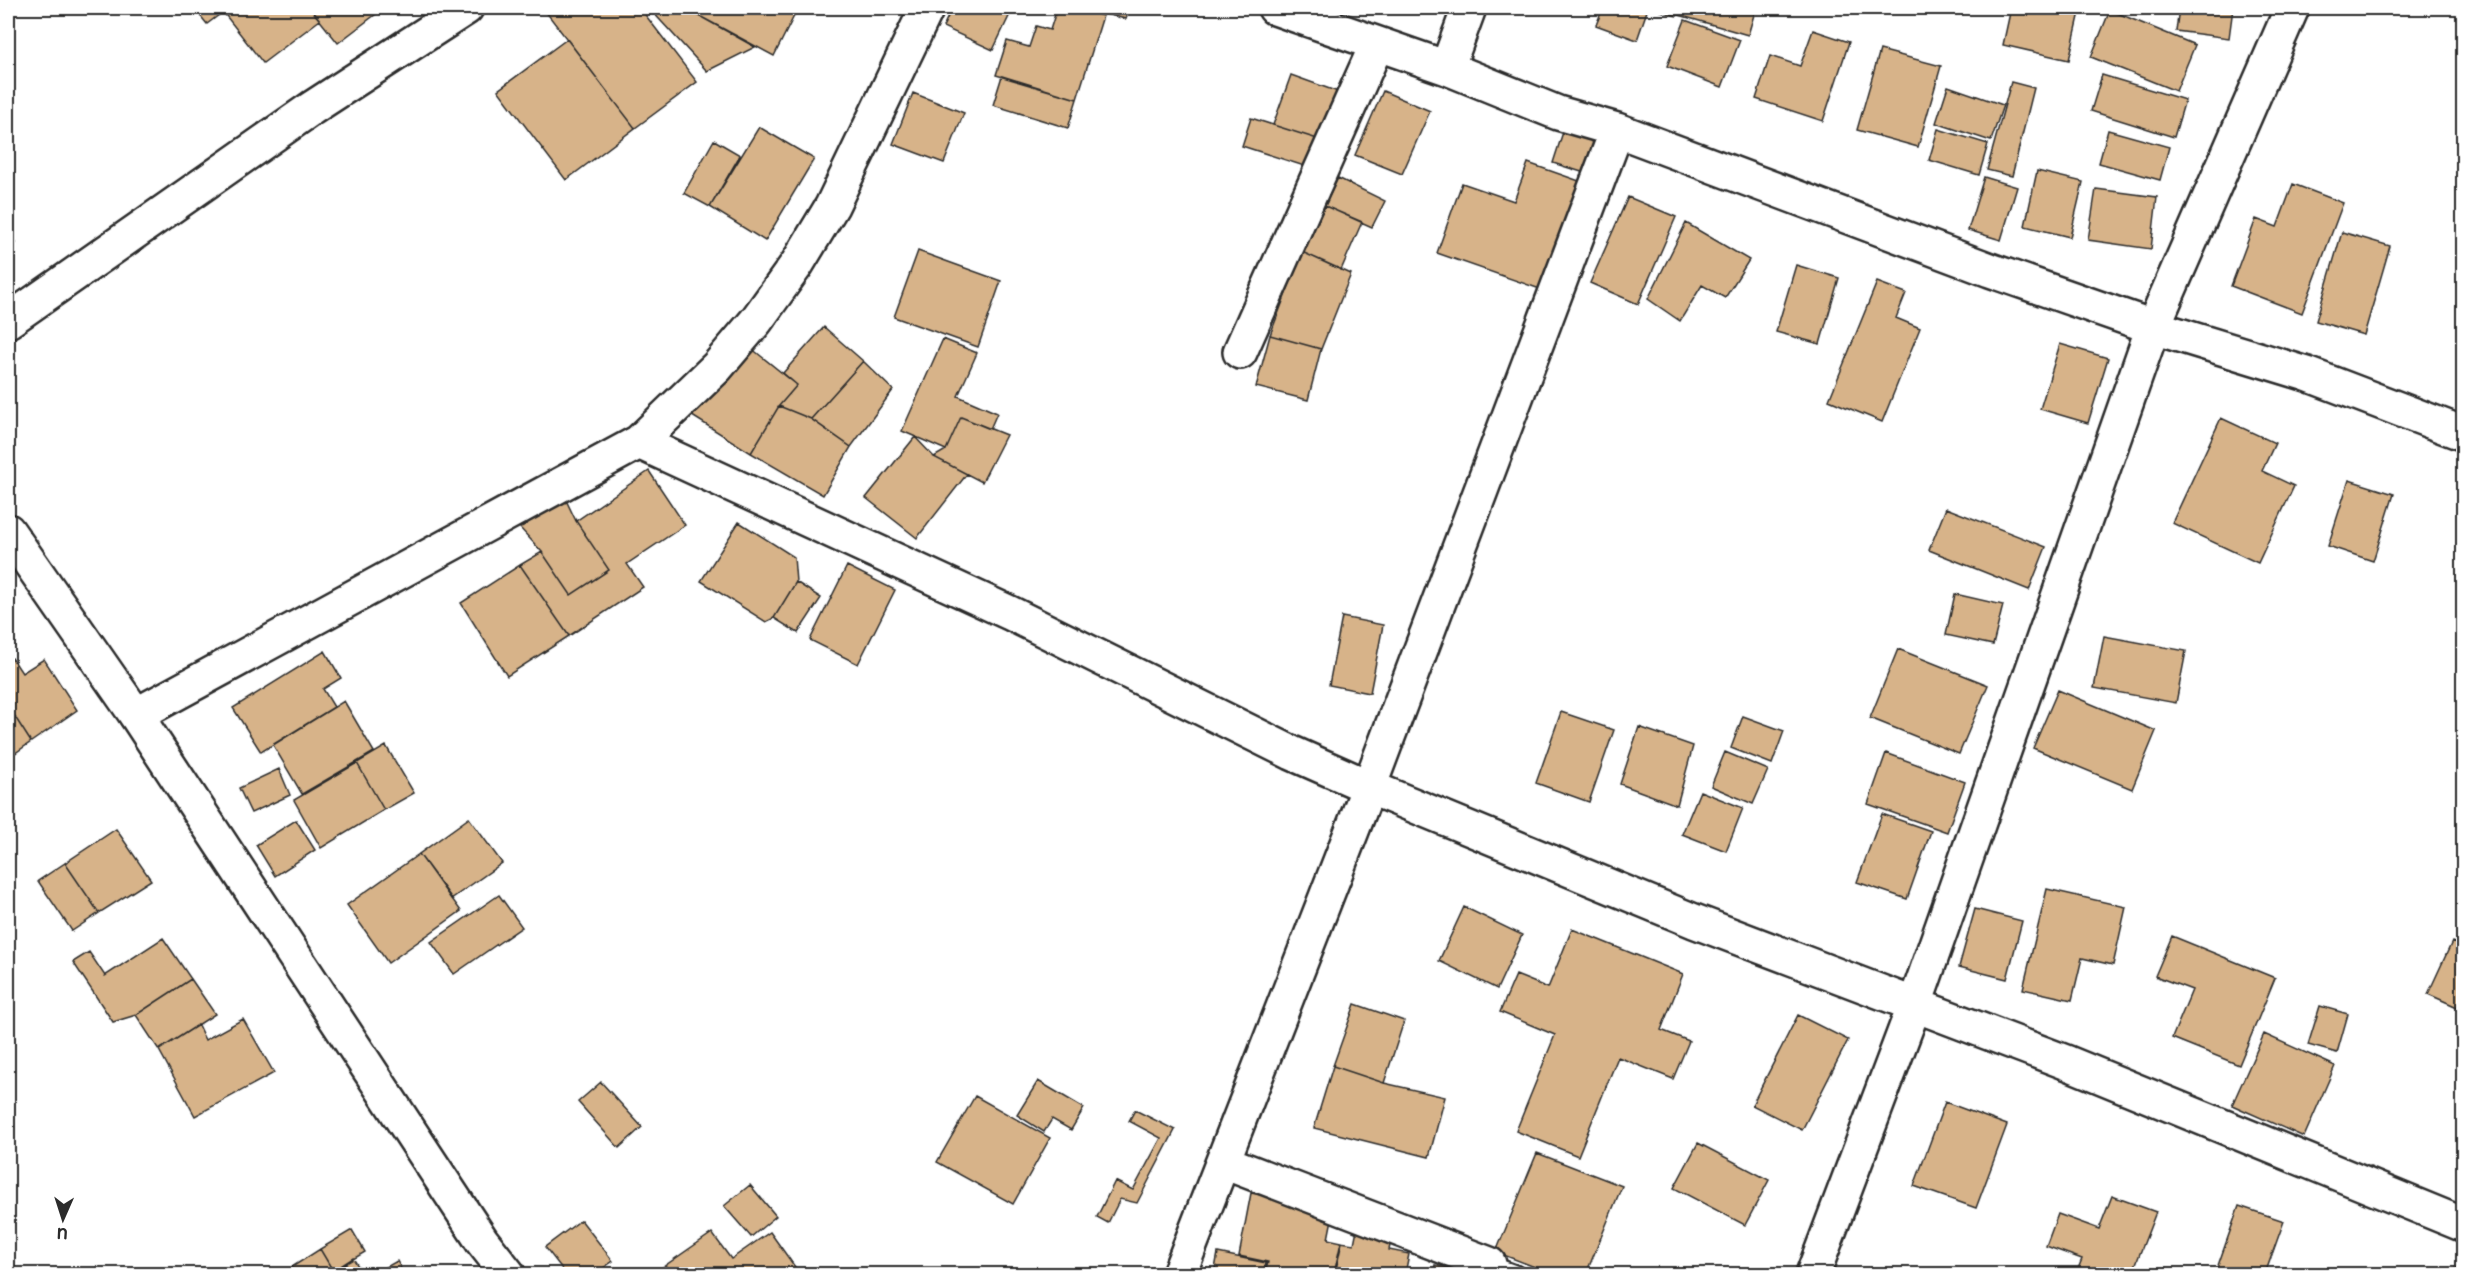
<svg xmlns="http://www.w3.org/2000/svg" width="2471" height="1282" font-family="Mali,sans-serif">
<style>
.building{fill:#d7b389;stroke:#2b2b2b;stroke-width:1.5}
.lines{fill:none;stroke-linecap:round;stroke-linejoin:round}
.lane-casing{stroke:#2b2b2b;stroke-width:21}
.street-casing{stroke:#2b2b2b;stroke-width:38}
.secondary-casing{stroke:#2b2b2b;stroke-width:38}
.lane{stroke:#fff;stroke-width:16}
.street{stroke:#fff;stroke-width:33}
.secondary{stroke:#fff;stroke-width:33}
</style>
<rect width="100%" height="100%" fill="#fff"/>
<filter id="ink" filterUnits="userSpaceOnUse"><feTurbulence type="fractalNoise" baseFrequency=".0167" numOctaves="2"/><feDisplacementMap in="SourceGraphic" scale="12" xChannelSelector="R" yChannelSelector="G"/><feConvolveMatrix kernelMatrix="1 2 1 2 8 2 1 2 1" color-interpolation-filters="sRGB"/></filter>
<g filter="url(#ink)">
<!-- building -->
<path class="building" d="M194,8H310L320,20L263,63L223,12L207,24Z
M310,8H384L338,43Z
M552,8H640L697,82L635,128L546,12Z
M649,8H694L692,12L755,47L707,71Z
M694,8H793L797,10L774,56L692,12Z
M952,8H1013L993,50L943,27Z
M1057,8H1077L1103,16L1077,99L996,75L1007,41L1029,47L1036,26L1050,30Z
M1080,8H1129L1126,19Z
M1603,8H1648L1637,40L1596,25Z
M1652,8H1680L1677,16Z
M1682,8H1756L1748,35L1679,15Z
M2011,8H2081L2069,60L2003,45Z
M2179,8H2233L2229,38L2176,31Z
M2110,10L2195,45L2176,91L2091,57Z
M1685,20L1740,40L1722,87L1667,66Z
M1813,30L1849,42L1823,121L1756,99L1770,56L1800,66Z
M567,39L635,128L566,180L498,90Z
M1880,50L1941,66L1918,147L1857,130Z
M1291,75L1341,93L1327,142L1273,125Z
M2102,75L2185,100L2174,137L2091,111Z
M1002,76L1077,99L1068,128L993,105Z
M2011,82L2034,88L2012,176L1987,170Z
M1948,86L2003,105L1991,141L1936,123Z
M1383,91L1430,111L1402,174L1355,155Z
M913,93L964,113L944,163L893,144Z
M1251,118L1327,142L1317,170L1242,146Z
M759,127L814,159L765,241L710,207Z
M1938,129L1988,144L1979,175L1929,160Z
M2108,130L2169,147L2160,180L2099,163Z
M1563,132L1595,142L1585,173L1553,163Z
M714,140L740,155L710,207L684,193Z
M1528,163L1582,182L1543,290L1437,253L1462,183L1514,201Z
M2037,171L2083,182L2070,237L2025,226Z
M1984,177L2017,187L2001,240L1968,230Z
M1338,178L1385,201L1372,227L1325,206Z
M2293,184L2343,203L2302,313L2231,286L2256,219L2277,227Z
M2096,189L2157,197L2151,249L2088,240Z
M1628,197L1676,217L1638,304L1590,283Z
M1325,206L1362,222L1341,270L1302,252Z
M1686,223L1749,260L1725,298L1702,285L1680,321L1648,299Z
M8,230L16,243L8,248Z
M2342,232L2390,246L2364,335L2316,321Z
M918,251L1001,281L978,347L894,317Z
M1302,252L1351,274L1321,349L1270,335Z
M1796,265L1839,278L1820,344L1776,332Z
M1877,282L1906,293L1896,318L1920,328L1882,422L1829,400Z
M824,327L863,361L811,419L779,406L797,385L783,373Z
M1270,335L1321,349L1308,400L1256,387Z
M943,339L977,353L958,396L997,413L990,429L961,417L946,450L902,431Z
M746,344L797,385L779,406L751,453L689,414Z
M2060,344L2108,358L2088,423L2040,409Z
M863,361L893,390L851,447L811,419Z
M779,406L811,419L851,447L823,495L751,453Z
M961,417L1006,435L982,482L934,457L946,450Z
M2221,418L2275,443L2262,471L2294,486L2258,563L2172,523Z
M915,437L934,457L967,474L917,538L866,498Z
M649,471L685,525L627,564L643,587L569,636L520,565L542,552L571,595L609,570L576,521Z
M2349,480L2394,494L2373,561L2328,546Z
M565,498L576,521L609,570L571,595L542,552L520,528Z
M1946,508L2046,547L2029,590L1929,550Z
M739,522L794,557L796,582L774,618L766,622L701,581Z
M520,565L569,636L507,676L461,603Z
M847,566L895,590L858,664L810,640Z
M796,582L821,598L798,633L774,618Z
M1955,594L2003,605L1993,645L1946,635Z
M1342,617L1383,625L1370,693L1329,685Z
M2104,636L2186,651L2176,703L2094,688Z
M1898,649L1988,685L1959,754L1870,718Z
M325,651L341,678L323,689L334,707L261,752L233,708Z
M12,658L22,673L44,659L77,710L31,742L8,706V661Z
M2058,690L2156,731L2132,789L2033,748Z
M344,701L374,752L302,794L273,745Z
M8,706L31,742L8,758Z
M1561,712L1614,730L1589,802L1536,783Z
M1743,716L1784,731L1772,764L1731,748Z
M1639,727L1693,746L1677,805L1620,784Z
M386,746L414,793L384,810L357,763Z
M1725,752L1768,770L1753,804L1711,786Z
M1886,753L1965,782L1947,832L1868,804Z
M357,763L384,810L321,848L294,800Z
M279,769L290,795L251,813L239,788Z
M1700,791L1743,808L1726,851L1682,834Z
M1882,814L1931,831L1907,899L1857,882Z
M469,818L502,863L451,899L419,854Z
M296,820L315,850L275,876L256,845Z
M116,829L151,880L99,913L65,863Z
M419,854L461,911L388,963L347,905Z
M65,863L99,913L72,931L38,881Z
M2047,889L2126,907L2113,965L2082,958L2072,1000L2023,989Z
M499,895L522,927L454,974L431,942Z
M1464,907L1522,935L1497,989L1439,961Z
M1975,909L2022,921L2007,979L1959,967Z
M1572,929L1683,974L1661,1030L1689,1041L1673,1079L1618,1057L1578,1156L1516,1131L1555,1035L1500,1012L1516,975L1548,988Z
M2172,936L2275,978L2239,1065L2172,1038L2192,990L2155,976Z
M163,938L191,979L136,1015L113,1022L73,962L89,952L105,976Z
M2452,942L2464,947V1010L2428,994Z
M191,979L215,1014L159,1050L136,1015Z
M1355,1004L1404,1021L1384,1083L1333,1066Z
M2320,1006L2348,1014L2337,1053L2308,1045Z
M1798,1015L1848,1040L1802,1130L1752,1105Z
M243,1019L274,1073L195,1116L159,1050L198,1025L205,1040Z
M2264,1034L2335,1066L2304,1137L2232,1105Z
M1333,1066L1384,1083L1445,1097L1429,1157L1314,1128Z
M1038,1081L1084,1108L1071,1130L1052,1119L1044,1132L1017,1115Z
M601,1082L642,1127L619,1148L578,1102Z
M975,1096L1050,1138L1013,1204L937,1162Z
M1945,1102L2007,1125L1976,1208L1914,1186Z
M1135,1110L1175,1130L1137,1203L1120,1199L1108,1223L1097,1217L1115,1181L1133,1190L1161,1138L1129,1121Z
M1698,1143L1769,1180L1745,1225L1674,1188Z
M1537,1153L1622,1186L1586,1274H1553L1496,1252Z
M750,1185L776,1216L751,1237L724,1206Z
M1251,1193L1334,1209L1328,1239L1342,1242L1335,1274H1265L1268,1262L1239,1256Z
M2112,1196L2156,1212L2132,1274H2076L2082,1259L2046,1246L2058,1214L2099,1229Z
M2239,1206L2284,1221L2265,1274H2215Z
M581,1220L613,1261L595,1274H566L545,1247Z
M1358,1224L1393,1230L1389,1250L1409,1254L1405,1274H1334L1341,1242L1354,1244Z
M352,1230L365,1252L333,1271L320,1249Z
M770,1232L800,1274H653L712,1233L731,1259Z
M320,1249L333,1271L353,1258L363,1274H296L292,1267Z
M1218,1253L1266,1263L1264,1274H1214Z
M397,1261L404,1274H374Z
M1435,1265L1476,1273V1274H1433Z
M2458,1266L2464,1268V1274H2450Z"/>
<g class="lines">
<defs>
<path id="lane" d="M1489,1264L1516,1274"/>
<path id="street" d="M1275,8L1447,68L1558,113L1617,130L1990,270L2153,327L2307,374L2464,434
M1447,68L1469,8
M8,321L312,108L466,8
M1240,352L1377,44
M639,442L1010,613L1292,753L1369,787L1694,921L2068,1063L2464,1225
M136,715L639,442L717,367L756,321L797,264L832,206L927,8
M1224,1162L1489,1264L1486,1274
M1179,1274L1369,787L1617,130
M1813,1274L1915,1004L2153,327L2292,8"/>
<path id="secondary" d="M8,531L136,715L482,1241L508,1274"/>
</defs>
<!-- lane casing -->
<use href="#lane" class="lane-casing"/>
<!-- street casing -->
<use href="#street" class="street-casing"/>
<!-- secondary casing -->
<use href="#secondary" class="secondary-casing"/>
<!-- lane -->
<use href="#lane" class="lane"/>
<!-- street -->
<use href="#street" class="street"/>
<!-- secondary -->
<use href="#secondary" class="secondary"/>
</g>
</g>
<!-- margin -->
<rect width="2471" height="1282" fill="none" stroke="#fff" stroke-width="30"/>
<rect x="15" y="15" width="2441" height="1252" fill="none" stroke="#2b2b2b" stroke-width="2" filter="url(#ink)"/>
<!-- north arrow -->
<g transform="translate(63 1219) rotate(183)" stroke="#ffffff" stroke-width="4.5" paint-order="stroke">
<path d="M0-4.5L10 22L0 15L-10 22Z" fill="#2b2b2b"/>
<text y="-9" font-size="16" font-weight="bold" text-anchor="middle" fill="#2b2b2b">U</text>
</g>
</svg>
